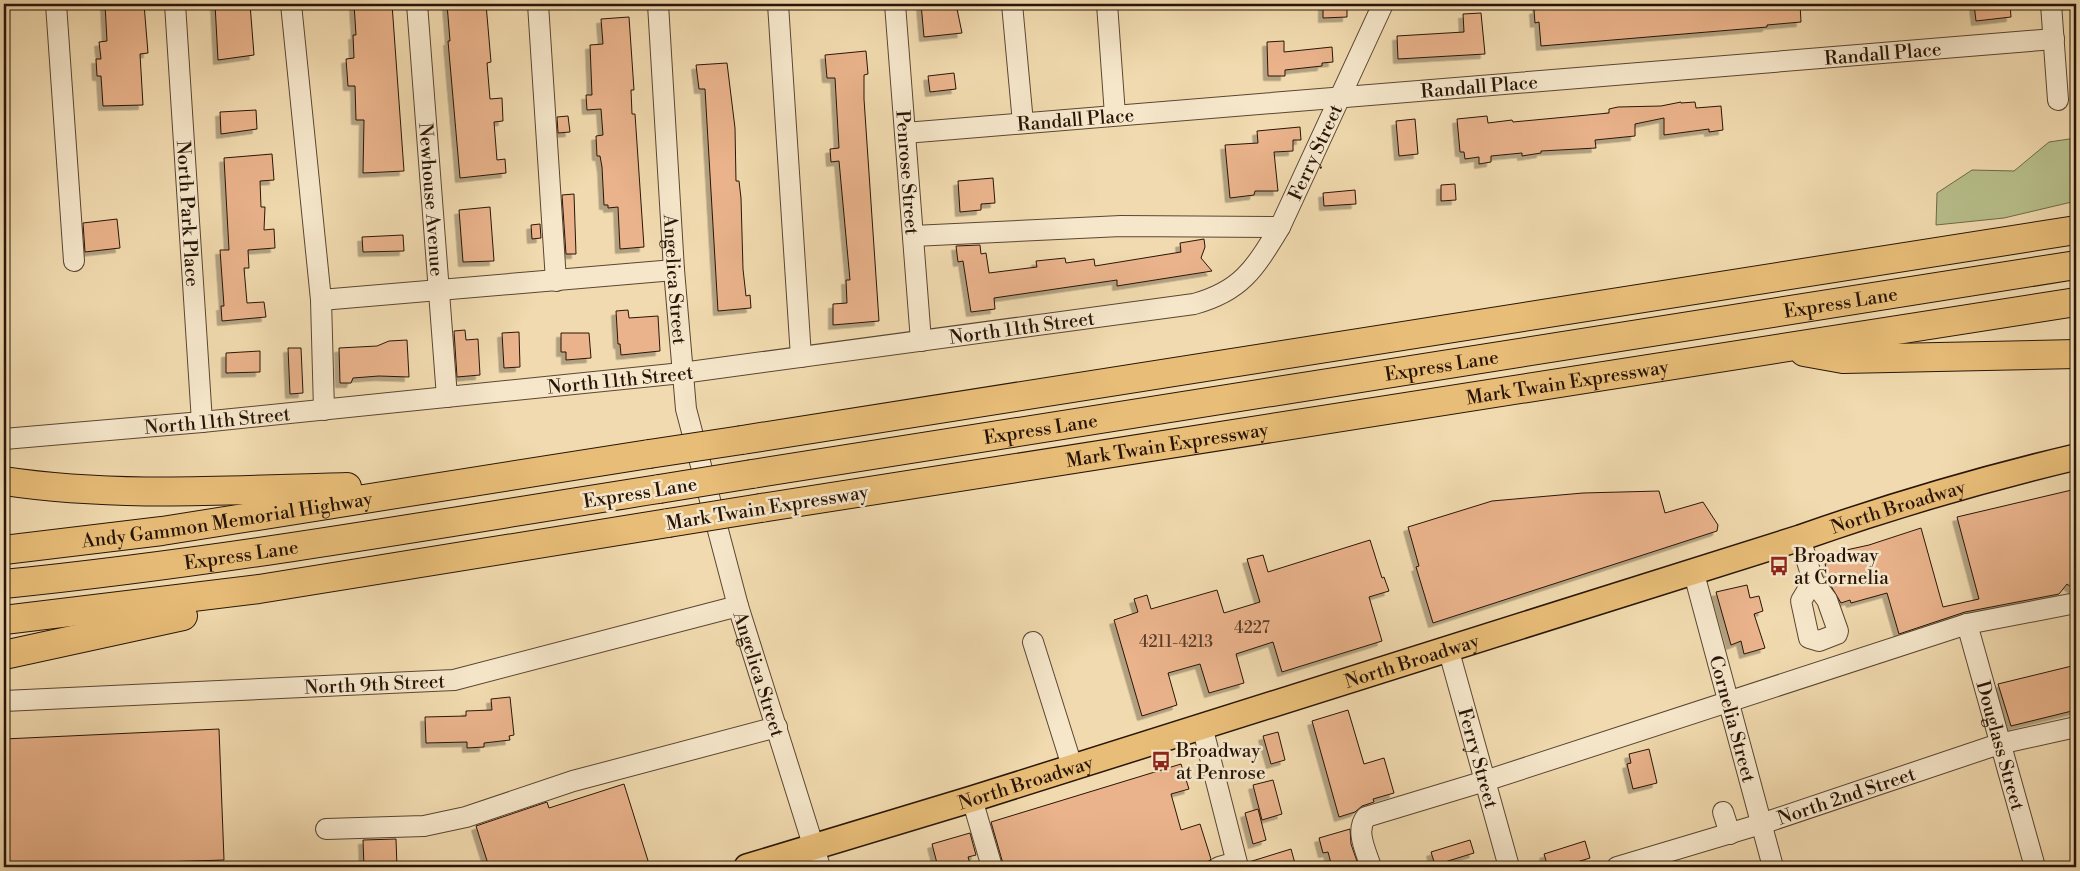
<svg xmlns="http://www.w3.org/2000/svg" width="2080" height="871" font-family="'Libre Bodoni',serif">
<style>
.green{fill:#b8c08c;stroke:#706a4a}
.building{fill:#eab38b;stroke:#281508;filter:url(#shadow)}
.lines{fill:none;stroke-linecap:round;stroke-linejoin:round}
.minor-casing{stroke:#5a4632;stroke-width:22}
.major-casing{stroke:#281508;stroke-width:28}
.highway-casing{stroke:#281508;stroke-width:30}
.minor{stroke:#f6e7cb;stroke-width:20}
.major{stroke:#e8bd78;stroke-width:25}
.highway{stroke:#e8bd78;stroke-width:28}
.highway-bridge-casing{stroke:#281508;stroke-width:30;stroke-linecap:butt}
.highway-bridge{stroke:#e8bd78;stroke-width:28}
.labels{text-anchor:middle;stroke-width:5;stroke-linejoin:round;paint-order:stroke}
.number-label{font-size:16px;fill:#583c29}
.street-label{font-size:19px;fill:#281508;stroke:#f6e7cb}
.poi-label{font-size:19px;fill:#281508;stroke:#f6e7cb;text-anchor:start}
</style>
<defs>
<filter id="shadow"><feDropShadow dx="-4.5" dy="4.5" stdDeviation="0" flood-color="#0004"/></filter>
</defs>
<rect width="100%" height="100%" fill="#f1daaf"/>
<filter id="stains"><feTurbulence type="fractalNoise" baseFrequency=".004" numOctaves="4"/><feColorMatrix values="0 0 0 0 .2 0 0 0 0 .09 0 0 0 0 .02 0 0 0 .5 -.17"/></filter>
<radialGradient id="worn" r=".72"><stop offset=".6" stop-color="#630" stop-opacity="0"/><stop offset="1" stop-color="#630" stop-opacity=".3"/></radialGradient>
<!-- green -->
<path class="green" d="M2076,138V201L2004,218L1936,225L1937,193L1972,170L2014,171L2049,142Z"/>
<!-- building -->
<path class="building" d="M105,4H144L148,53L140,54L143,105L103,106L101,76H97L96,59H101L99,42L107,41Z
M215,4H250L254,55L218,60Z
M354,4H392L404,171L363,173L364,120H356L355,86H348L346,59L354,58L353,35H356Z
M447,4H486L491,62L487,63L490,99L502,98L503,121L494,122L497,160L505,159L506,173L460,178L448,41H450Z
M921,4H956L962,33L924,37Z
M1347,4V17L1323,18V5Z
M1543,4H1595V7L1634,4H1694V7L1800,4L1801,22L1767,25V27L1541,46L1539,22L1535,23L1534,10L1538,9L1537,5Z
M1974,4H2010L2011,17L1976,21Z
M1481,13L1485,54L1398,59L1397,36L1464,32L1463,14Z
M629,17L634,90H631L632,114H635L644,247L620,249L618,207L608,208V205H604L602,167L600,156H597L596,136L603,135L601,109L587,110L586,95H592L590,45L603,44L601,19Z
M1284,41V52L1332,47L1333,62L1322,63V66L1285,70V76H1268L1267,42Z
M866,51L868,74L864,75V99L879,321L833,325V304L847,303L846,280H850L839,161L831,162L830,149L839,148L835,78H827L825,55Z
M727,63L735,128L736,181H739L741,198L743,269L746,296L750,295L751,308L718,311L705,89H699L696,65Z
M954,73L956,89L930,92L928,76Z
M1681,102V103L1695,102L1696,108L1721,106L1723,130L1709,132V129L1664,135V118L1635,124V136L1595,140L1596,148L1541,151V153L1522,156V153L1491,156V162L1479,164V157L1465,159L1464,152H1460L1457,119L1487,116L1488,123L1512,120L1513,122L1609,113V109L1618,107L1661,106Z
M256,110L257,129L221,134L220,112Z
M568,116L570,132L558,133L557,117Z
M1415,119L1418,154L1399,156L1396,121Z
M1300,127L1301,140H1293V151L1274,152L1278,191H1255L1254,195L1230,198L1225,145L1258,143L1257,131Z
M272,154L274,180L260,181L261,207H265L264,230L274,229L275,248L248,250L249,268H244L247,303L264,302L266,317L222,321L221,306H224L220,250H229L224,158Z
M993,178L995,203L981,204V210L960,212L958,181Z
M1455,184L1456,200L1441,201V185Z
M1355,190L1356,204L1324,206L1323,193Z
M574,194L576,254H566L562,195Z
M490,207L494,261L463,262L459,210Z
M117,219L120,248L85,252L83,223Z
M540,224L541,238L532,239L531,225Z
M403,235L404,251L363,252L362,237Z
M1204,239L1205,247L1201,258L1212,271L1117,286V280L994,298L995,309L971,312L963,261L958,262L956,246L980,245L981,254L986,253L989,273L1037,267L1036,261L1065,258L1066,263L1094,259L1095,266L1181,252L1180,243Z
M628,310L629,318L658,316L660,351L621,355L620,344H618L616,311Z
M465,330L466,340L478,339L480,375L457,377L454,331Z
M519,332L520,367L504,368L502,333Z
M561,333H589L591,358L566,360V352H561Z
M407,340L409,377L379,376L353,378L351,383H340L339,348L377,346L389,341Z
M288,348H301L303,393L290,394Z
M260,351V372L226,373V353Z
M2076,489V591L2067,584L2059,594L1965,612L1899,634L1887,593L1851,603L1850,600L1841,603L1831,586L1825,564L1839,560L1837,552L1869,545L1921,528L1943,607L1979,599L1957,517Z
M1659,491L1665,513L1703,502L1718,525L1717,531L1433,623L1416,567L1419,566L1408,527L1492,501L1583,493Z
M1370,540L1382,578L1384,577L1389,591L1369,597L1382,641L1282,672L1273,642L1236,654L1244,683L1209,693L1200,664L1168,673L1177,705L1142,716L1114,620L1138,612L1134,599L1147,595L1151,609L1217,590L1224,613L1260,602L1247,559L1263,555L1268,572Z
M1747,585L1750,598L1759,596L1763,611L1754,614L1765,648L1744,654L1741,641L1731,645L1716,592Z
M2076,665V710L2011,726L1998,684Z
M510,697L514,735L509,736L510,740L484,743V747L467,748V742L426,743L425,717L466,716V711L492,710L491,699Z
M1348,710L1364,764L1384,758L1394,793L1373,799L1374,802L1362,806L1355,812L1339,817L1312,721Z
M219,729L224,860L4,867V739Z
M1278,732L1285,760L1271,764L1263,736Z
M1649,749L1657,783L1633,789L1627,764L1631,763L1629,754Z
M1181,764L1189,789L1171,794L1181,830L1200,824L1211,859L1209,861L1188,867H1004L991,822Z
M1273,780L1282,814L1262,820L1253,785Z
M624,784L650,867H489L476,826L547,802L549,808Z
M1258,809L1266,840L1253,844L1245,813Z
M1350,829L1351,844L1359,867H1332L1328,852L1323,853L1319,838Z
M970,833L976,855L968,857L971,867H938L932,844Z
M396,839L397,867H364L363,840Z
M1470,840L1474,853L1435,865L1431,852Z
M1585,841L1590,858L1560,867H1548L1544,854Z
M1291,849L1296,867H1250L1249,862Z"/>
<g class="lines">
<defs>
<g id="minor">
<path d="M56,4L74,261"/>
<path id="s1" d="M175,4L202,422"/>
<path d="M291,4L321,300L674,270"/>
<path id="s2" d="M417,4L447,397"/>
<path d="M538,4L556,281"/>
<path id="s3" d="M658,4L674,270L686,409L738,606L820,867"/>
<path d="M778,4L801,357"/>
<path id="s4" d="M895,4L921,341"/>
<path d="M1012,4L1023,123"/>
<path d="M1107,4L1115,115"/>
<path d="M2051,4L2058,100"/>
<path id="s5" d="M905,133L2054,39"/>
<path d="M913,236L1121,226L1280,227"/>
<path d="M321,300L324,410"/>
<path id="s6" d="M4,439L202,422L682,373L1194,304C1242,291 1255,268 1280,227L1383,4"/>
<path d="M1800,538L1813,581"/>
<path id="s7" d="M1693,570L1773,867"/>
<path d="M1813,581L1827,600L1838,631L1837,634L1819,641L1809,638L1801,601Z"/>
<path id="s8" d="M1967,624L2035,867"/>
<path d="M1033,642L1072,766"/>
<path id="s9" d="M1448,648L1509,867"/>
<path id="s10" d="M4,701L454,680L738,606"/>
<path d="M1202,726L1238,867"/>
<path d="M972,799L992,867"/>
<path d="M1723,812L1730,834"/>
<path d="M326,829L424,826L466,817L573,781L777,727"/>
<path d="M1219,867L1236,862"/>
<path d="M1371,867C1366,851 1355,831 1366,817L1485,781L1967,624L2076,603"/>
<path id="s11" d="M1617,867L1761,824L1999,744L2076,727"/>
</g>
<g id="major">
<path id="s12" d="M747,867L972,799L1800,538C1891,506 1983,479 2076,457"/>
</g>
<g id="highway">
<path d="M1804,352L1843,359L2076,354"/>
<path d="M742,440L2076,230"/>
<path id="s13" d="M752,474L2076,265"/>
<path d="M4,481C117,498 232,490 347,487"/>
<path id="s14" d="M761,508L2076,302"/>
<path id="s15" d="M4,550L162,531L649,454"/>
<path id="s16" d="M4,584C223,562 441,523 659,489"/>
<path d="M4,620L259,589L668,523"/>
<path d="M4,655L183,616"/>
</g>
</defs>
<!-- minor casing -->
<use href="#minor" class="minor-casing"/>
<!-- major casing -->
<use href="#major" class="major-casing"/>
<!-- highway casing -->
<use href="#highway" class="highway-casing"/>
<!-- minor -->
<use href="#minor" class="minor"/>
<!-- major -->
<use href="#major" class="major"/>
<!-- highway -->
<use href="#highway" class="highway"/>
<defs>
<path id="highway-bridge" d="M649,454L742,440
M659,489L752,474
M668,523L761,508"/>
</defs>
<!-- highway-bridge casing -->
<use href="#highway-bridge" class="highway-bridge-casing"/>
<!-- highway-bridge -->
<use href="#highway-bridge" class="highway-bridge"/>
</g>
<!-- icons -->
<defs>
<symbol id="bus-bare" viewBox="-9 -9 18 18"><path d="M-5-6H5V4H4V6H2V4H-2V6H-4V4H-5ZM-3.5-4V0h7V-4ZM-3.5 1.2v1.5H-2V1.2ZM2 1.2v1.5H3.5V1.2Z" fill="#8f2418" stroke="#f6e7cb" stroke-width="2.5" paint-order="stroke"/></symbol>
</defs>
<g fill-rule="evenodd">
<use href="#bus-bare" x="1765" y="552" width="28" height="28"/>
<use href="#bus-bare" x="1147" y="747" width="28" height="28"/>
</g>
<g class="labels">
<!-- number labels -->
<g class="number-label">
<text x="1252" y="633">4227</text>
<text x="1176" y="647">4211-4213</text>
</g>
<!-- street labels -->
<g class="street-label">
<text dy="7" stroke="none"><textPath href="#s5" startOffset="981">Randall Place</textPath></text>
<text dy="7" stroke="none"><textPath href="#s5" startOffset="576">Randall Place</textPath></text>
<text dy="7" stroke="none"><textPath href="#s5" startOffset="171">Randall Place</textPath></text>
<text dy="7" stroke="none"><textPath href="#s6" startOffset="1400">Ferry Street</textPath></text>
<text dy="7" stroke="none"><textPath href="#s4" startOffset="169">Penrose Street</textPath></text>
<text dy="7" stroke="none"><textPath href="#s2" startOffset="196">Newhouse Avenue</textPath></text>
<text dy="7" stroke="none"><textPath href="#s1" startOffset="210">North Park Place</textPath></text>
<text dy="7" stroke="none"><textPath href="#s3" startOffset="276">Angelica Street</textPath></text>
<text dy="7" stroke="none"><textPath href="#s13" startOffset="1102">Express Lane</textPath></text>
<text dy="7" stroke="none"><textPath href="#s6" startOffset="1024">North 11th Street</textPath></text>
<text dy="7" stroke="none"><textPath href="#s13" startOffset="698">Express Lane</textPath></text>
<text dy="7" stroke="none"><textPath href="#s6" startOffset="619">North 11th Street</textPath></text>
<text dy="7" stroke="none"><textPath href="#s14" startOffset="816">Mark Twain Expressway</textPath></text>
<text dy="7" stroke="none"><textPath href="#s6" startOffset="214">North 11th Street</textPath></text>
<text dy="7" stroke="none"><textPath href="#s13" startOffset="292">Express Lane</textPath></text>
<text dy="7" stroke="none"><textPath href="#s14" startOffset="411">Mark Twain Expressway</textPath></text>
<text transform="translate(640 492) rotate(-9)" y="7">Express Lane</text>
<text dy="7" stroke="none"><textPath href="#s12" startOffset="1206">North Broadway</textPath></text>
<text transform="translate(767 507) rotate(-9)" y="7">Mark Twain Expressway</text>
<text dy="7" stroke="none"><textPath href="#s15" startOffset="225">Andy Gammon Memorial Highway</textPath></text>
<text dy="7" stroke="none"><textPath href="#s16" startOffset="239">Express Lane</textPath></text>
<text dy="7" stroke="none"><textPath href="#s12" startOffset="696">North Broadway</textPath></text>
<text dy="7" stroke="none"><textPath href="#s3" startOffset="681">Angelica Street</textPath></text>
<text dy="7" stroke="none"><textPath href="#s10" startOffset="371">North 9th Street</textPath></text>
<text dy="7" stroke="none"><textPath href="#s7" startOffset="154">Cornelia Street</textPath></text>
<text dy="7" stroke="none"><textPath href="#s8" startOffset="126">Douglass Street</textPath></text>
<text dy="7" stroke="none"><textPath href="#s9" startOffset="114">Ferry Street</textPath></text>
<text dy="7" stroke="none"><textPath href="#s12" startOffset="291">North Broadway</textPath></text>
<text dy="7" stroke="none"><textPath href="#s11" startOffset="240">North 2nd Street</textPath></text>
</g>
<!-- poi labels -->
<g class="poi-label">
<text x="1794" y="562">Broadway<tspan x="1794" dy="22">at Cornelia</tspan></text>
<text x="1176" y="757">Broadway<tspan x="1176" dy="22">at Penrose</tspan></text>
</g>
</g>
<!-- margin -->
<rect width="2080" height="871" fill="none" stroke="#f1daaf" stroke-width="20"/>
<rect x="5" y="5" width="2070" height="861" fill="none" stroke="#281508" stroke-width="2.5"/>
<rect x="10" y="10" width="2060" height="851" fill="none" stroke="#281508"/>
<rect width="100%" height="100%" filter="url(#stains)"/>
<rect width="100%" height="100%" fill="url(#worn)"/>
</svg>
